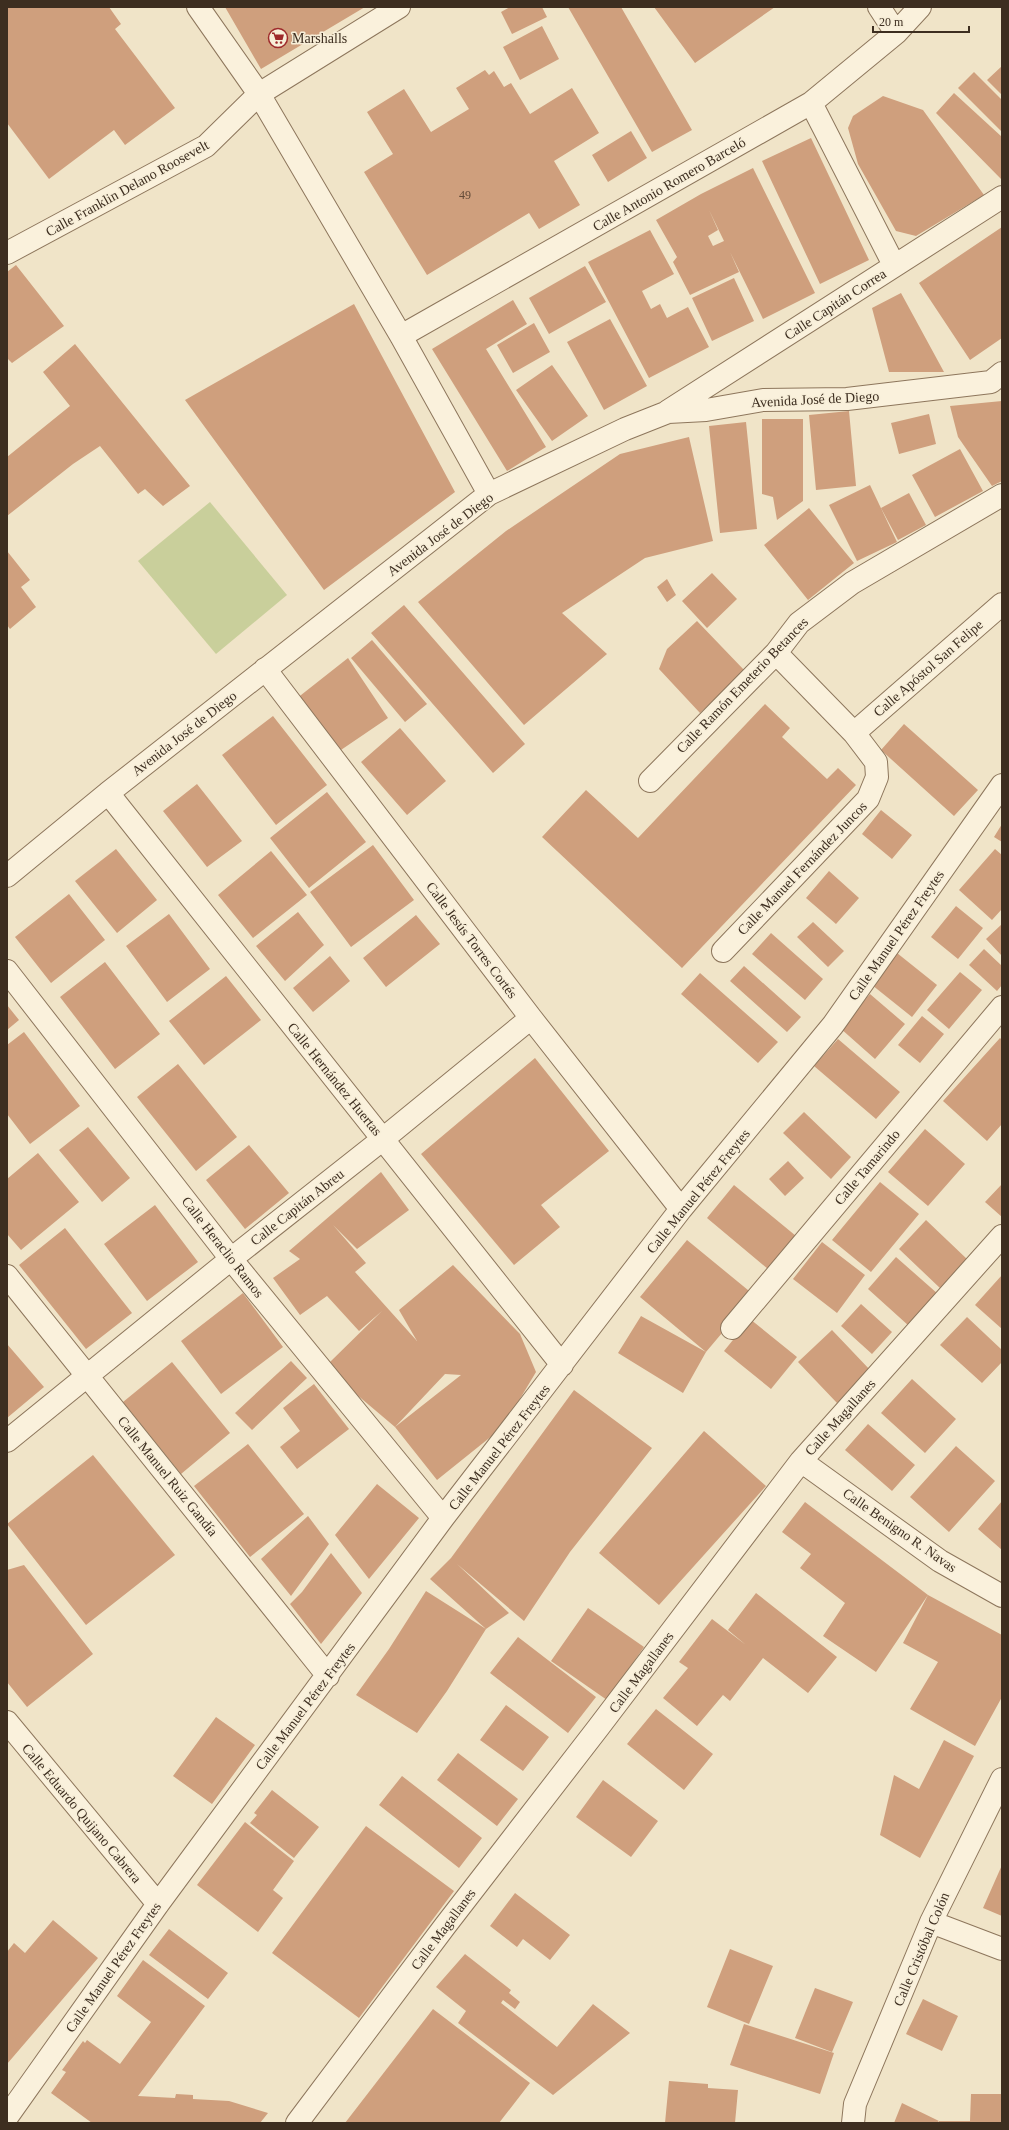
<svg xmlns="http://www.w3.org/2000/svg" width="1009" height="2130" font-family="'Times New Roman',serif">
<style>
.green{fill:#c9cf9b}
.building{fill:#cf9f7d;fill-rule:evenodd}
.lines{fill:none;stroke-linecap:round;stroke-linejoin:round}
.street-casing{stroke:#8d765c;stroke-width:24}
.street{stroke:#faf1dc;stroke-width:22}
.labels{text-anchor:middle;stroke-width:3;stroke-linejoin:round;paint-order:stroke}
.number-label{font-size:12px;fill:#624a37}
.poi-label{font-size:14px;fill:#3d2e20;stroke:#f7eed8;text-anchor:start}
.street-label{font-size:14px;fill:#3d2e20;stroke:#f7eed8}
</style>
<rect width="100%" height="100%" fill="#f0e4c8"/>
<!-- green -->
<path class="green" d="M210,502L287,595L216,654L138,561Z"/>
<!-- building -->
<path class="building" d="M7,7H109L121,24L115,29L175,108L125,145L114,130L49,179L7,123Z
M225,7H365L261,69Z
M510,7H542L547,17L512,34L501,12Z
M568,7H621L692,130L652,152Z
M654,7H775L695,63Z
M542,26L559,59L520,80L503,47Z
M1002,66V95L987,80Z
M485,70L489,75L494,71L504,87L511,83L530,114L572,88L599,133L554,161L580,205L539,229L529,213L427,275L364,172L393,154L367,112L404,89L431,132L469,109L456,88Z
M974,72L1002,100V132L958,88Z
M954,93L1002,137V180L936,113Z
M883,96L923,110L984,195L916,236L896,231L858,164L848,128L853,116Z
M631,131L647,158L608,182L592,155Z
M811,138L869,260L820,284L762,161Z
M753,168L815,293L763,319L730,252L739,272L690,295L673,262L677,257L656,220L701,194ZM709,210L724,241L713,246L708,236L718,230Z
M1002,227V338L970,360L919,283Z
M650,230L674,274L642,291L651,309L660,304L667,318L688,307L709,347L649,378L588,262Z
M16,265L64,326L12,363L7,358V272Z
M585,266L606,302L549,334L529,298Z
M734,278L754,321L712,341L692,298Z
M901,293L944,372H889L872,308Z
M513,300L527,324L486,349L546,447L507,471L432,349Z
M354,304L455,492L324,590L185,400Z
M610,319L647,386L604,410L567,342Z
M534,323L550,352L513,373L497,345Z
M75,344L190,486L163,506L145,489L138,494L100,446L73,464L7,516V457L70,406L43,372Z
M552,365L588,416L552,441L516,390Z
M1002,401V481L992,486L958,437L950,406Z
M849,411L856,486L816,490L809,415Z
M929,414L936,444L899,454L891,423Z
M762,419H803V501L777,520L773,497L762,494Z
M746,422L757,529L720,533L709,426Z
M689,437L713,541L645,558L562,613L607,654L524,725L418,602L506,531L620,454Z
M960,449L983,491L935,517L912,475Z
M870,485L897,542L857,561L829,505Z
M909,493L926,525L898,540L881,508Z
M809,508L854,563L808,600L764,545Z
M7,551L30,580L21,587L36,607L10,629L7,625Z
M712,573L737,599L707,628L682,601Z
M667,579L676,595L667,602L657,587Z
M404,605L525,744L493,773L371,633Z
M697,621L745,671L700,713L659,669L667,649Z
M372,640L427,704L405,722L351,658Z
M348,658L388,718L338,752L296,699Z
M765,704L790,728L782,737L827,779L838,768L856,785L682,968L542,837L586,790L638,838Z
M273,716L327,785L276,825L222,755Z
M904,724L978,790L954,816L881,750Z
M400,728L446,781L407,815L361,762Z
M197,784L242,841L207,867L163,811Z
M327,792L366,842L309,888L270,838Z
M881,810L912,835L892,859L862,834Z
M1002,824V842L994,837Z
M373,845L414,900L351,947L310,892Z
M116,849L157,900L117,933L75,881Z
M995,849L1002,855V909L992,920L959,890Z
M271,851L307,895L253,938L218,895Z
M829,871L859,898L836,924L806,898Z
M69,894L105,940L51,983L15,937Z
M956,906L983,928L958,959L931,937Z
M298,912L324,945L285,981L256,946Z
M169,914L210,969L167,1002L126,946Z
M416,915L440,944L386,987L363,958Z
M813,922L844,951L828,967L797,937Z
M1002,924V956L986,939Z
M771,933L823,979L805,1000L752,954Z
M984,949L1002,966V985L997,991L969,965Z
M897,953L937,985L912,1017L872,985Z
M330,956L350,981L313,1012L293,988Z
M105,962L160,1034L115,1069L60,997Z
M744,966L801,1017L787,1032L730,981Z
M960,972L982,990L949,1029L927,1010Z
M700,973L778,1042L758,1063L681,994Z
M226,976L261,1020L204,1065L169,1021Z
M870,994L905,1024L875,1059L840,1028Z
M7,1005L19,1020L7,1030Z
M922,1016L944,1034L920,1063L898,1045Z
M24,1032L80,1106L30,1144L7,1114V1045Z
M1000,1038L1002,1040V1124L987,1141L943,1101Z
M838,1039L900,1092L876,1119L814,1066Z
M535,1058L609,1151L541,1205L560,1227L514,1265L421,1154Z
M178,1064L237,1137L196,1171L137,1097Z
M804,1112L851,1157L831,1179L783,1133Z
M88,1127L130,1178L102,1202L59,1150Z
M925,1129L965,1164L928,1206L888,1172Z
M249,1145L289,1193L245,1229L206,1180Z
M38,1153L79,1202L21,1250L7,1234V1179Z
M788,1161L804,1178L785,1196L769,1179Z
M381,1172L409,1210L357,1249L333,1225L366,1263L355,1272L417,1341L399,1310L453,1265L520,1334L536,1372L503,1427L437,1480L395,1427L461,1375L445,1374L395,1427L356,1394L330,1362L382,1311L359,1331L327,1296L300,1315L273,1278L300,1259L289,1251Z
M880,1182L919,1214L871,1272L832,1240Z
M1002,1184V1217L985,1202Z
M734,1185L796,1236L768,1269L707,1218Z
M155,1205L198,1262L147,1301L104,1244Z
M926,1220L968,1260L941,1289L899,1249Z
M65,1228L132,1313L86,1349L19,1265Z
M687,1240L754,1295L706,1352L683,1393L618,1353L641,1316L706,1352L640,1297Z
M822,1242L865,1275L837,1313L793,1279Z
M896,1257L938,1294L909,1326L868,1289Z
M1002,1275V1329L975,1305Z
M243,1293L283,1347L221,1394L181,1341Z
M861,1304L892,1332L872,1354L841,1326Z
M967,1317L1002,1350V1362L982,1383L940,1345Z
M750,1319L797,1357L771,1389L724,1351Z
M832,1330L871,1371L837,1403L798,1362Z
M7,1344L44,1387L7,1418Z
M291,1361L307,1378L252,1430L235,1413Z
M172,1362L230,1433L181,1474L123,1402Z
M912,1379L956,1419L925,1453L881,1413Z
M314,1384L349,1429L297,1469L280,1447L300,1431L283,1408Z
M574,1390L652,1448L570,1552L524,1621L457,1564L509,1613L486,1629L447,1691L417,1733L356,1695L389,1649L426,1591L486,1629L430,1579L451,1558Z
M868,1424L915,1465L892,1491L845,1450Z
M704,1431L766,1486L659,1605L599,1553Z
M248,1444L304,1514L250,1557L194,1486Z
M956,1446L995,1481L949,1532L910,1497Z
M93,1455L175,1555L86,1625L7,1524Z
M377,1484L419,1518L369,1579L335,1535Z
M1002,1501V1550L978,1529Z
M805,1502L928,1595L1002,1635V1697L975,1746L910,1709L938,1662L903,1643L928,1595L876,1672L823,1636L845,1603L800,1568L811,1554L782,1532Z
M308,1516L329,1544L291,1596L261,1559Z
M331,1553L362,1593L321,1644L290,1604L302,1592Z
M24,1565L93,1654L27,1707L7,1682V1570Z
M756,1593L837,1657L808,1693L763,1658L730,1701L723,1695L697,1726L663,1698L688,1668L679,1662L712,1619L746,1645L728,1630Z
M588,1608L644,1647L607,1700L551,1661Z
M518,1637L596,1697L568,1733L490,1673Z
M506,1705L549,1737L523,1771L480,1740Z
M656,1709L713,1754L684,1790L627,1744Z
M216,1717L255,1745L212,1804L173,1776Z
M944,1740L974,1756L920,1858L880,1835L894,1775L919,1789Z
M458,1753L518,1799L497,1826L437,1780Z
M402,1776L482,1838L459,1868L379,1805Z
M603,1780L658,1821L631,1857L576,1817Z
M272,1790L319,1827L294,1858L250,1823L257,1815L254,1813Z
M245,1822L294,1861L273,1890L283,1898L258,1932L197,1885Z
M366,1826L454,1891L359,2018L272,1953Z
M1002,1865V1916L983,1908Z
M515,1893L570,1935L550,1960L523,1939L517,1947L490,1926Z
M53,1920L98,1958L7,2064V1952L14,1943L25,1953Z
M169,1929L228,1973L208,1999L149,1955Z
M730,1949L773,1966L749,2024L707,2007Z
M465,1954L511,1990L509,1993L520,2002L515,2009L503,2000L501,2003L557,2047L593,2004L630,2033L553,2095L458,2023L466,2011L436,1987Z
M143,1960L205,2006L138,2096L175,2098L176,2094L193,2095V2099L229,2101L268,2113L260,2123H92L51,2093L66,2072L62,2070L83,2041L85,2043L87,2040L120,2064L151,2022L117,1996Z
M815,1988L853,2002L832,2052L795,2038Z
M923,1999L958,2016L942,2051L906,2034Z
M433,2009L530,2083L499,2123H345Z
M744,2024L834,2053L820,2094L730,2065Z
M669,2081L708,2084V2088L738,2090L735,2123H665Z
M971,2094H1002V2123H939V2121L937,2123H894L902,2103L939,2121H970Z"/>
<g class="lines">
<defs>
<path id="street" d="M198,7L259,94L401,336L489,494
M879,7L896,33
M811,103L894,265
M7,253L206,146L259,94L399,7
M401,336L811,103L896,33L920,7
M668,411L1002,197
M265,669L531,1018L681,1209
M854,733L1002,604
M650,781L776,653L799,623L852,583L1002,495
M108,793L562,1365
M7,876L108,793L489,494L625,429L668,412L706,410L763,400L847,399L991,382L1002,373
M723,951L868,799L877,777L876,762L854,733L776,653
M7,971L231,1259L443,1518
M7,1276L328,1676
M732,1328L1002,1007
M7,1441L231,1259L383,1139L531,1018
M801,1461L940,1561L1002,1596
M7,1722L158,1904
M931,1922L1002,1949
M7,2117L158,1904L443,1518L681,1209L833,1025L1002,785
M297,2123L445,1926L598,1728L801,1461L1002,1236
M853,2123L855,2104L931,1922L1002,1779"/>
</defs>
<!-- street casing -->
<use href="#street" class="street-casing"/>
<!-- street -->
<use href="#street" class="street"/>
</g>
<!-- icons -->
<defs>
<symbol id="supermarket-ring" viewBox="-11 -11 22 22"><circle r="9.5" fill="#f7eed8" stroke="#9e2a2b" stroke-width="1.5"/><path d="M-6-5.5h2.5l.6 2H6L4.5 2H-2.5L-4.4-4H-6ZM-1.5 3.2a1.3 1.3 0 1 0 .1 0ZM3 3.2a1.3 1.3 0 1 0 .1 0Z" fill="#9e2a2b"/></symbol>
</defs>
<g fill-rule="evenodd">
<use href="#supermarket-ring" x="267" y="27" width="22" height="22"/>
</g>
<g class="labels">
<!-- number labels -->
<g class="number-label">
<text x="465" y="199">49</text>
</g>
<!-- poi labels -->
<g class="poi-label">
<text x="292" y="43">Marshalls</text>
</g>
<!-- street labels -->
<g class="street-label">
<text transform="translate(669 184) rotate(-30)" y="5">Calle Antonio Romero Barceló</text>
<text transform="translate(127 188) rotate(-29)" y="5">Calle Franklin Delano Roosevelt</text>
<text transform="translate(835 304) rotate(-33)" y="5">Calle Capitán Correa</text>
<text transform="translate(815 399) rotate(-3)" y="5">Avenida José de Diego</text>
<text transform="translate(440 534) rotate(-37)" y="5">Avenida José de Diego</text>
<text transform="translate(928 668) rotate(-41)" y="5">Calle Apóstol San Felipe</text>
<text transform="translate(742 685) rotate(-46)" y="5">Calle Ramón Emeterio Betances</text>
<text transform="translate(184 733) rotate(-38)" y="5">Avenida José de Diego</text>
<text transform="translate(802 868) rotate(-46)" y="5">Calle Manuel Fernández Juncos</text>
<text transform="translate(896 935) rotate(-55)" y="5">Calle Manuel Pérez Freytes</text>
<text transform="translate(472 940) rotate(53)" y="5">Calle Jesús Torres Cortés</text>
<text transform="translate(335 1079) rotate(51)" y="5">Calle Hernández Huertas</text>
<text transform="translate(867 1167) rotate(-50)" y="5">Calle Tamarindo</text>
<text transform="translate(698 1191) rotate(-51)" y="5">Calle Manuel Pérez Freytes</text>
<text transform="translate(297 1207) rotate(-38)" y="5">Calle Capitán Abreu</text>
<text transform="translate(223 1247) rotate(52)" y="5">Calle Heraclio Ramos</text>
<text transform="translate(840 1417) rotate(-48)" y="5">Calle Magallanes</text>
<text transform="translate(499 1447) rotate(-52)" y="5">Calle Manuel Pérez Freytes</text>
<text transform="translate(168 1476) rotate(51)" y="5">Calle Manuel Ruiz Gandía</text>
<text transform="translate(900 1530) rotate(35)" y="5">Calle Benigno R. Navas</text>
<text transform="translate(641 1672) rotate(-53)" y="5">Calle Magallanes</text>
<text transform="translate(305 1706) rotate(-53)" y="5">Calle Manuel Pérez Freytes</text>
<text transform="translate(82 1813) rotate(50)" y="5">Calle Eduardo Quijano Cabrera</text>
<text transform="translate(443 1929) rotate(-53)" y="5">Calle Magallanes</text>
<text transform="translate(921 1949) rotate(-67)" y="5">Calle Cristóbal Colón</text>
<text transform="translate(113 1967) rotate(-55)" y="5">Calle Manuel Pérez Freytes</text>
</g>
</g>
<!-- border -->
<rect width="1009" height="2130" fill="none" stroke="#3d2e20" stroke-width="16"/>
<!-- scale -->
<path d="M873 26v6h96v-6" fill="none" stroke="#3d2e20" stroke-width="2"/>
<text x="879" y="26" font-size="12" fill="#3d2e20" stroke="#f7eed8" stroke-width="3" paint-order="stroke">20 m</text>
</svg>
